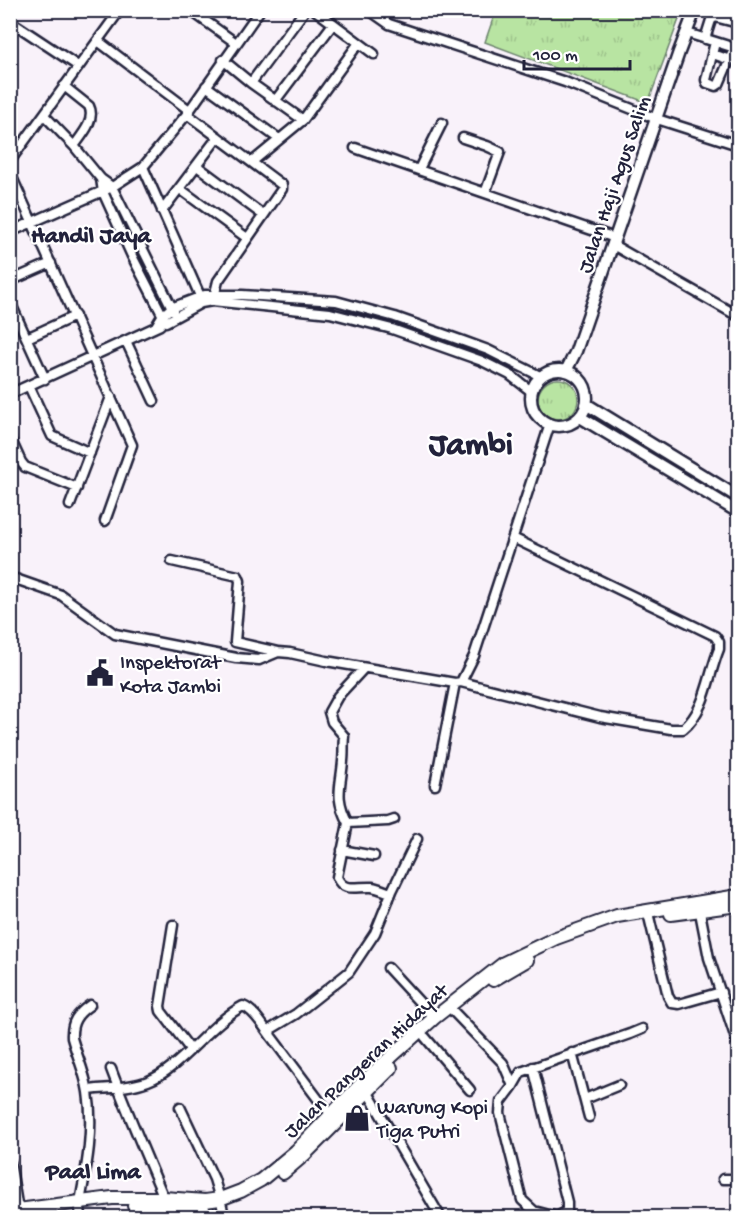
<svg xmlns="http://www.w3.org/2000/svg" width="749" height="1228" font-family="'Gochi Hand',sans-serif">
<style>
.park{fill:url(#park-tufts);stroke:#6d836e;stroke-width:1.5}
.lines{fill:none;stroke-linecap:round;stroke-linejoin:round}
.minor-casing{stroke:#22223b;stroke-width:13}
.major-casing{stroke:#22223b;stroke-width:15}
.highway-casing{stroke:#22223b;stroke-width:16}
.minor{stroke:#fff;stroke-width:8}
.major{stroke:#fff;stroke-width:10}
.highway{stroke:#fff;stroke-width:12}
.labels{text-anchor:middle;stroke-width:4.5;stroke-linejoin:round;paint-order:stroke}
.street-label{font-size:21px;fill:#22223b;stroke:#fff}
.poi-label{font-size:21px;fill:#22223b;stroke:#fff;text-anchor:start}
.quarter-label{font-size:24px;font-weight:bold;fill:#22223b;stroke:#fff}
.town-label{font-size:33px;font-weight:bold;fill:#22223b;stroke:#fff}
</style>
<defs>
<pattern id="park-tufts" width="24" height="20" patternUnits="userSpaceOnUse" patternTransform="scale(1.5)"><rect width="24" height="20" fill="#b8e4a2"/><path d="M3 7l-1-3M5 7V3M7 7l1-3M15 17l-1-3M17 17v-4M19 17l1-3" fill="none" stroke="#9ec38c"/></pattern>
</defs>
<rect width="100%" height="100%" fill="#f9f2fa"/>
<filter id="ink" filterUnits="userSpaceOnUse"><feTurbulence type="fractalNoise" baseFrequency=".0167" numOctaves="2"/><feDisplacementMap in="SourceGraphic" scale="12" xChannelSelector="R" yChannelSelector="G"/><feConvolveMatrix kernelMatrix="1 2 1 2 8 2 1 2 1" color-interpolation-filters="sRGB"/></filter>
<g filter="url(#ink)">
<!-- park -->
<path class="park" d="M496,10H682V11L648,103L485,42Z
M538 399a20 20 0 1 1 40 0a20 20 0 1 1-40 0Z"/>
<g class="lines">
<defs>
<path id="minor" d="M190,10L236,43
M315,10L374,54
M369,10L389,24L398,27L565,82L657,119L738,145
M10,21L78,66
M687,33L738,49
M705,39L711,20L715,17L738,23
M98,41L189,110
M715,42L706,80L707,83L716,86L719,84L734,49
M713,54L730,60
M223,60L251,83L303,120
M251,83L305,10
M64,86L89,106C96,120 82,135 74,146
M206,86L279,139
M275,101L333,24
M187,114L282,185V189L218,281L214,297
M44,115L74,146L101,179L112,187L173,310
M463,138L487,146L500,152L485,193
M355,148L615,238
M10,161L120,10
M252,162L303,120L358,44
M197,166L263,215
M143,167L200,296
M419,169L442,123
M10,173L132,445L105,521
M101,179L103,192L132,256L166,322L201,303L212,301L330,313L392,329L482,361L510,375L531,391
M180,189L247,238
M162,211L218,137
M10,232L112,187L143,167L187,114L260,10
M613,245L738,316
M10,281L51,263
M10,302L45,379
M156,326L162,316L171,308L205,295H242L336,301L395,317L463,341L488,350L540,376
M27,338L75,316
M126,341L154,401
M29,386L52,436L90,453
M10,394L160,325
M10,438L21,462L25,467L77,488
M70,505L111,397
M172,561L238,576L240,581L235,642L278,652
M10,577L61,595L115,634L236,658L259,660L278,652L290,653L326,661L455,683L461,682L600,717L671,729H683C706,710 708,676 719,649V642L715,636L513,538
M364,668L338,696L329,712L332,722L344,736C343,744 344,753 343,761C341,787 334,797 348,823L337,877C343,893 357,886 372,887C378,888 385,891 391,893
M461,682L474,656L550,424
M435,785L455,683
M348,823L388,821L394,819
M342,850L374,856
M699,907L709,958L738,1045
M649,917L668,996L672,1003L679,1004L721,992
M173,925L160,1006L161,1011L190,1049
M388,968L434,1018
M448,1006L503,1063L513,1086
M425,1037L470,1090
M572,1053L589,1117
M533,1067L567,1202V1211L557,1217L534,1211L522,1200L500,1113L501,1102L513,1086L521,1072L630,1034L642,1029
M111,1069C127,1112 146,1155 164,1198
M88,1090C108,1088 129,1088 148,1081C180,1069 209,1024 243,1006C254,1010 263,1026 270,1035
M367,1091L441,1218
M585,1099L619,1085
M180,1107L214,1179L220,1199
M332,1115L321,1103L270,1035L271,1029L296,1014L349,972L375,933L392,891L417,839
M10,1162L18,1210
M723,1179H738
M80,1202C87,1165 94,1129 88,1092C85,1073 77,1056 72,1038C71,1022 77,1014 90,1005
M222,1206L224,1218
M80,1210L82,1218"/>
<path id="major" d="M531 398a28 28 0 1 1 56 0a28 28 0 1 1-56 0Z
M566,371L576,351L679,52L695,10
M586,404L738,497
M580,417L738,512"/>
<path id="highway" d="M671,914L738,905
M493,980L527,960
M283,1173L304,1155L391,1068
M134,1206L203,1209
M10,1211L112,1198H164L205,1201L220,1199L241,1191L261,1180L296,1151L361,1084L434,1018L504,963L556,938L617,916L738,896
M26,1218L51,1213"/>
</defs>
<!-- minor casing -->
<use href="#minor" class="minor-casing"/>
<!-- major casing -->
<use href="#major" class="major-casing"/>
<!-- highway casing -->
<use href="#highway" class="highway-casing"/>
<!-- minor -->
<use href="#minor" class="minor"/>
<!-- major -->
<use href="#major" class="major"/>
<!-- highway -->
<use href="#highway" class="highway"/>
</g>
</g>
<!-- icons -->
<defs>
<symbol id="civic-bare" viewBox="-9 -9 18 18"><path d="M-.6-6.5H3V-4.5H.6V-3L4-1V1h2V6H-6V1h2V-1L-.6-3ZM-1.2 2.5V6h2.4V2.5Z" fill="#22223b" stroke="#fff" stroke-width="2.5" paint-order="stroke"/></symbol>
<symbol id="shop-bare" viewBox="-9 -9 18 18"><path d="M-5-2.5h2.3a2.7 3.5 0 0 1 5.4 0H5L5.5 6h-11ZM-1.5-2.5h3a1.5 2.3 0 0 0-3 0Z" fill="#22223b" stroke="#fff" stroke-width="2.5" paint-order="stroke"/></symbol>
</defs>
<g fill-rule="evenodd">
<use href="#civic-bare" x="81" y="654" width="38" height="38"/>
<use href="#shop-bare" x="338" y="1099" width="38" height="38"/>
</g>
<g class="labels">
<!-- street labels -->
<g class="street-label">
<text transform="translate(613 184) rotate(-71)" y="7">Jalan Haji Agus Salim</text>
<text transform="translate(365 1060) rotate(-43)" y="7">Jalan Pangeran Hidayat</text>
</g>
<!-- poi labels -->
<g class="poi-label">
<text x="120" y="668">Inspektorat<tspan x="120" dy="24">Kota Jambi</tspan></text>
<text x="377" y="1113">Warung Kopi<tspan x="377" dy="24">Tiga Putri</tspan></text>
</g>
<!-- quarter labels -->
<g class="quarter-label">
<text x="91" y="242">Handil Jaya</text>
<text x="93" y="1178">Paal Lima</text>
</g>
<!-- town labels -->
<g class="town-label">
<text x="471" y="453">Jambi</text>
</g>
</g>
<!-- margin -->
<rect width="749" height="1228" fill="none" stroke="#fff" stroke-width="36"/>
<rect x="18" y="18" width="713" height="1192" fill="none" stroke="#22223b" stroke-width="2" filter="url(#ink)"/>
<!-- scale -->
<path d="M524 60v9h106v-9" fill="none" stroke="#22223b" stroke-width="3"/>
<text x="533" y="60" font-size="18" fill="#22223b" stroke="#ffffff" stroke-width="4.5" paint-order="stroke">100 m</text>
</svg>
